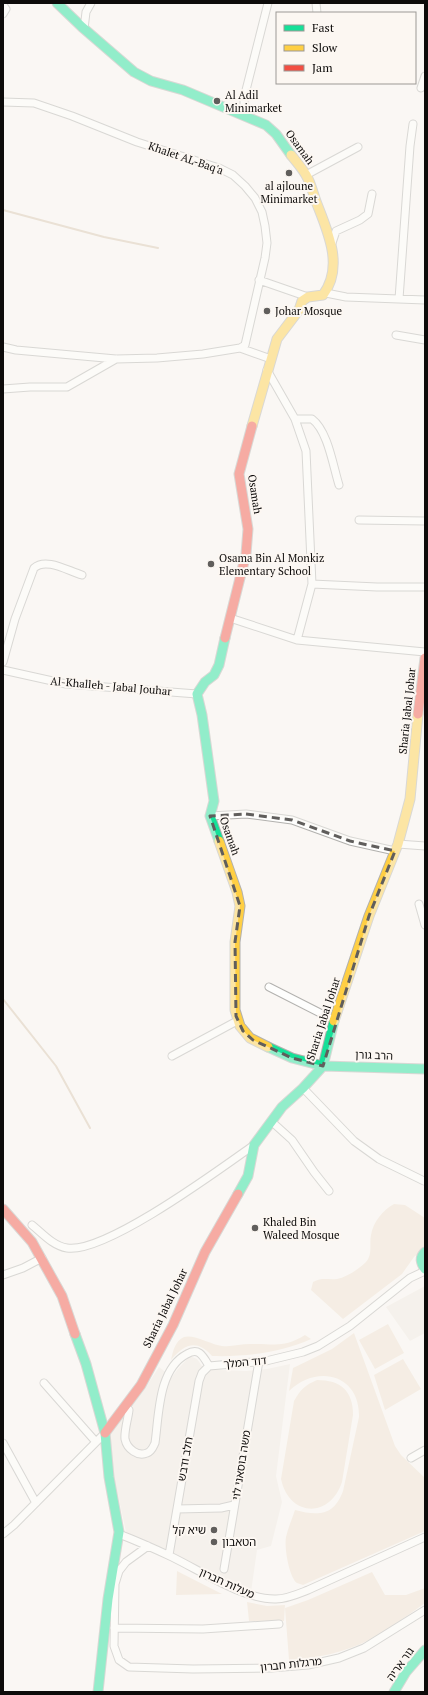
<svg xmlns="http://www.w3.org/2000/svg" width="428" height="1695" font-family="'PT Serif','Noto Sans Hebrew',serif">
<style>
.built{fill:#f0e9e2}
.green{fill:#efe1d1}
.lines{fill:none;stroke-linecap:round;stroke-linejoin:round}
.stream{stroke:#d8c5af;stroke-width:2}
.street-casing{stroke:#b2b1ae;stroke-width:9}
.fast-casing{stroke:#b2b1ae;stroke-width:11}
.slow-casing{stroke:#b2b1ae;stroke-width:11}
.jam-casing{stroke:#b2b1ae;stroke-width:11}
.street{stroke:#fefefd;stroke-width:7}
.fast{stroke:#16e098;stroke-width:9}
.slow{stroke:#ffcf43;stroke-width:9}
.jam{stroke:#f24e42;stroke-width:9}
.marked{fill:none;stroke:#605e5c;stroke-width:3;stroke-dasharray:8 5;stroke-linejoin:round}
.poi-dot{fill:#605e5c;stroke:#fcf7f2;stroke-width:1.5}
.labels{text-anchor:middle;stroke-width:4;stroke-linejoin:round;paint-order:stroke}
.poi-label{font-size:11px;fill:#0d0b0a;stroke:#fcf7f2;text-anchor:start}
.street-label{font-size:11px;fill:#0d0b0a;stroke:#fcf7f2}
</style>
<rect width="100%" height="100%" fill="#faf7f4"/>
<!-- built -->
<path class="built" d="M425,1286V1333L410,1341L386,1307Z
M190,1356L197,1359L202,1366L220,1370L246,1371L267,1369L290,1364L276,1476L282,1502L271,1546L257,1550L251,1592L126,1532L113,1472L110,1433L144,1390L159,1367L172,1377L178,1369Z"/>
<!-- green -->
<path class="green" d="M394,1204L405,1205L425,1218V1248L414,1257L402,1274L343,1319L311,1290L313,1282C322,1277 328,1280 337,1279C347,1277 359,1269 366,1262C373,1254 369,1244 371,1235C373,1222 383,1210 394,1204Z
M388,1324L404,1353L375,1369L359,1340Z
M354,1333L395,1446L401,1455L425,1478V1531L303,1585C301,1584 299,1584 297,1583C289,1577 284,1547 286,1537C288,1528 292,1519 295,1510C318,1516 334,1516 343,1491L359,1417C360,1374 317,1364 289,1391L293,1368L332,1349Z
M305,1335L311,1339C280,1353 245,1357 212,1356C196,1338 184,1345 171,1360C173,1351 175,1341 184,1337C194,1334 212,1345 222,1346C232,1347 240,1344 250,1344C274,1343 282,1349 305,1335Z
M403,1359L421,1389L385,1410L374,1375Z
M317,1380C341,1380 353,1391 353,1415L342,1482C330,1519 289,1517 281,1479L294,1401C300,1390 305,1385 317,1380Z
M177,1571L222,1594L176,1595Z
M372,1572L385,1595H406L425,1588V1603C407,1616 389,1629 369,1640C344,1653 316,1658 289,1660L285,1608L308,1600Z
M247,1602L267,1606L285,1605L284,1621H249Z"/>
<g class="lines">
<!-- stream -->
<path class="stream" d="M3,210L104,237L158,248
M3,999L56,1066L90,1128"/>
<defs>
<path id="street" d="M316,3L317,13
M3,5L6,9L3,14
M84,29L86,12L91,3
M421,88L425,76
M3,102L34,103L72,116L137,142L219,168L233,175L245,186L255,198L262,212L265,226L267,243L265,258L245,345L240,348
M244,115V98L268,3
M306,175L358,147
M332,243L336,231L360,220L368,214L372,194
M259,280L308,297
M326,293L346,297L425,300
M399,299L410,146L413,124
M396,335L425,340
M3,347L16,350L116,359L157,358L203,354L240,348L271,359
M267,370L295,419L306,451L312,584L297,640
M3,389L30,387H67L116,359
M295,419H312C328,431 333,466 339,485
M359,520L425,521
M312,584L377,587H425
M229,622L230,618L297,640L425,652
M3,662L15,619L34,568C46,557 68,571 82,575
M3,670L66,684L197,694
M210,816L246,814L292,820L350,841L395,851
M398,844L425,846
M419,904L425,925
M269,987L334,1020
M172,1056L237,1021
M303,1088L354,1141L379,1159L424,1181
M271,1121L292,1140L314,1172L329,1191
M32,1225C42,1233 53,1246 67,1248C105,1254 220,1169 254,1145
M3,1275L23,1268L42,1258
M44,1383L96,1442
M129,1410C128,1419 124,1431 125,1439C127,1449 138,1457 147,1453C152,1451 153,1447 155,1443C159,1415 158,1369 187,1354C199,1347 203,1356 209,1366L266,1361L303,1352L318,1346L350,1326L410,1278L425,1271
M3,1443L36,1503
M411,1458L425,1450
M177,1509L221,1508L234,1505
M3,1534L14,1525L105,1433
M119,1534C137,1541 155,1549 172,1557C201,1571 244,1600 276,1599C287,1599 298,1594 308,1590L425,1537
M148,1546L126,1562L119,1571L115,1584L114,1646L119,1660L129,1667L193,1669L271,1668L308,1665L339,1658L364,1648L425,1610
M169,1555L199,1381L202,1373L209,1366
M224,1569L259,1361
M114,1628L203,1629L279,1624"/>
<path id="fast" d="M57,3L82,27L134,72L151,81L183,90L266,125L276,134L291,155
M219,841L210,816L214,801L202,715L197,694L205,682L214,675L219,665L225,638
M268,1047L292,1058L323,1066L425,1069
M238,1194L248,1176L254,1145L282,1107L303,1088L323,1066L334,1021
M425,1252C419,1258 421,1263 425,1269
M75,1334L86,1364L105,1433L109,1477L119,1532L108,1599L98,1692
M394,1692L406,1672L425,1650"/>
<path id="slow" d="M252,426L277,339L299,310L302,301L308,297L323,295C344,267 328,232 317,204C313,194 311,183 306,175C302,168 296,161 291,155
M219,841L237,892L240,906L235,942V1010L240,1026L250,1038L268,1047
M334,1021L369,916L398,844L410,799L418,714"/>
<path id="jam" d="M225,638L246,554L248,529L239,474L252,426
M418,714L425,658
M3,1209L32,1242L62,1296L75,1334
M105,1433L141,1385L173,1325L205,1252L238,1194"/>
</defs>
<!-- street casing -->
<use href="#street" class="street-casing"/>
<!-- fast casing -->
<use href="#fast" class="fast-casing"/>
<!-- slow casing -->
<use href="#slow" class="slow-casing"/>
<!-- jam casing -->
<use href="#jam" class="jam-casing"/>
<!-- street -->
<use href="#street" class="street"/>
<!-- fast -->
<use href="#fast" class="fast"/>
<!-- slow -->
<use href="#slow" class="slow"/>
<!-- jam -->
<use href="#jam" class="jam"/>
</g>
<!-- marked area -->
<path d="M0 0H428V1695H0ZM246,814L292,820L350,841L395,851L369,916L323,1066L292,1058L253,1040L243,1031L236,1016L235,942L240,906L210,816Z" fill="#faf7f4" fill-opacity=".55" fill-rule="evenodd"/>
<path class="marked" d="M246,814L292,820L350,841L395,851L369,916L323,1066L292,1058L253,1040L243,1031L236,1016L235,942L240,906L210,816Z"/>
<!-- markers -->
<g class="poi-dot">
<circle cx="217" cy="101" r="4"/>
<circle cx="289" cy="173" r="4"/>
<circle cx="267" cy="311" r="4"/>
<circle cx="211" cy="564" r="4"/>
<circle cx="255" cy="1228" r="4"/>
<circle cx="214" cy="1530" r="4"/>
<circle cx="214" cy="1542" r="4"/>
</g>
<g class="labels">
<!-- poi labels -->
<g class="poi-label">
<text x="225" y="99">Al Adil<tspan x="225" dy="13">Minimarket</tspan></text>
<text x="289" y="190" text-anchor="middle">al ajloune<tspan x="289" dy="13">Minimarket</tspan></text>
<text x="275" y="315">Johar Mosque</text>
<text x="219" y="562">Osama Bin Al Monkiz<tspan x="219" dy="13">Elementary School</tspan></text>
<text x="263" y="1226">Khaled Bin<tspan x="263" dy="13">Waleed Mosque</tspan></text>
<text x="206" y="1534" text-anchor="end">שיא קל</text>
<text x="222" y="1546">הטאבון</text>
</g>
<!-- street labels -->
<g class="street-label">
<text transform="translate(300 147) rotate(54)" y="4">Osamah</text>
<text transform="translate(186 158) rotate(19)" y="4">Khalet AL-Baq'a</text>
<text transform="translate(255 494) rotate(81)" y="4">Osamah</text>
<text transform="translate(111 686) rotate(5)" y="4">Al-Khalleh - Jabal Jouhar</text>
<text transform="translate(407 711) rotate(-84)" y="4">Sharia Jabal Johar</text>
<text transform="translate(230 836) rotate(70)" y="4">Osamah</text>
<text transform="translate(323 1019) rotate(-72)" y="4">Sharia Jabal Johar</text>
<text transform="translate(374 1055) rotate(2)" y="4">הרב גורן</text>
<text transform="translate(165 1308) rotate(-64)" y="4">Sharia Jabal Johar</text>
<text transform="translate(245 1362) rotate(-5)" y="4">דוד המלך</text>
<text transform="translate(185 1459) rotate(-80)" y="4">חלב ודבש</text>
<text transform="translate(241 1465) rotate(-81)" y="4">משה בוסאני לוי</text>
<text transform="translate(227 1583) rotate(24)" y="4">מעלות חברון</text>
<text transform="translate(291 1664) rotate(-6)" y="4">מרגלות חברון</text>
<text transform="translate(400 1664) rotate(-54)" y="4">גור אריה</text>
</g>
</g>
<!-- border -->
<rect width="428" height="1695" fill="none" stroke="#0d0b0a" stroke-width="8"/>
<!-- legend -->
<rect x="276" y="12" width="140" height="72" fill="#fcf7f2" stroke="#9c9995"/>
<rect x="284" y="25" width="20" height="6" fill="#16e098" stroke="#9c9995"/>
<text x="312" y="32" font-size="12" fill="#0d0b0a">Fast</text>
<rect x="284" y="45" width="20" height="6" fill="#ffcf43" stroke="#9c9995"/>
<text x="312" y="52" font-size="12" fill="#0d0b0a">Slow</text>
<rect x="284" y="65" width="20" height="6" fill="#f24e42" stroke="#9c9995"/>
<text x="312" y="72" font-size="12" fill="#0d0b0a">Jam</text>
</svg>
